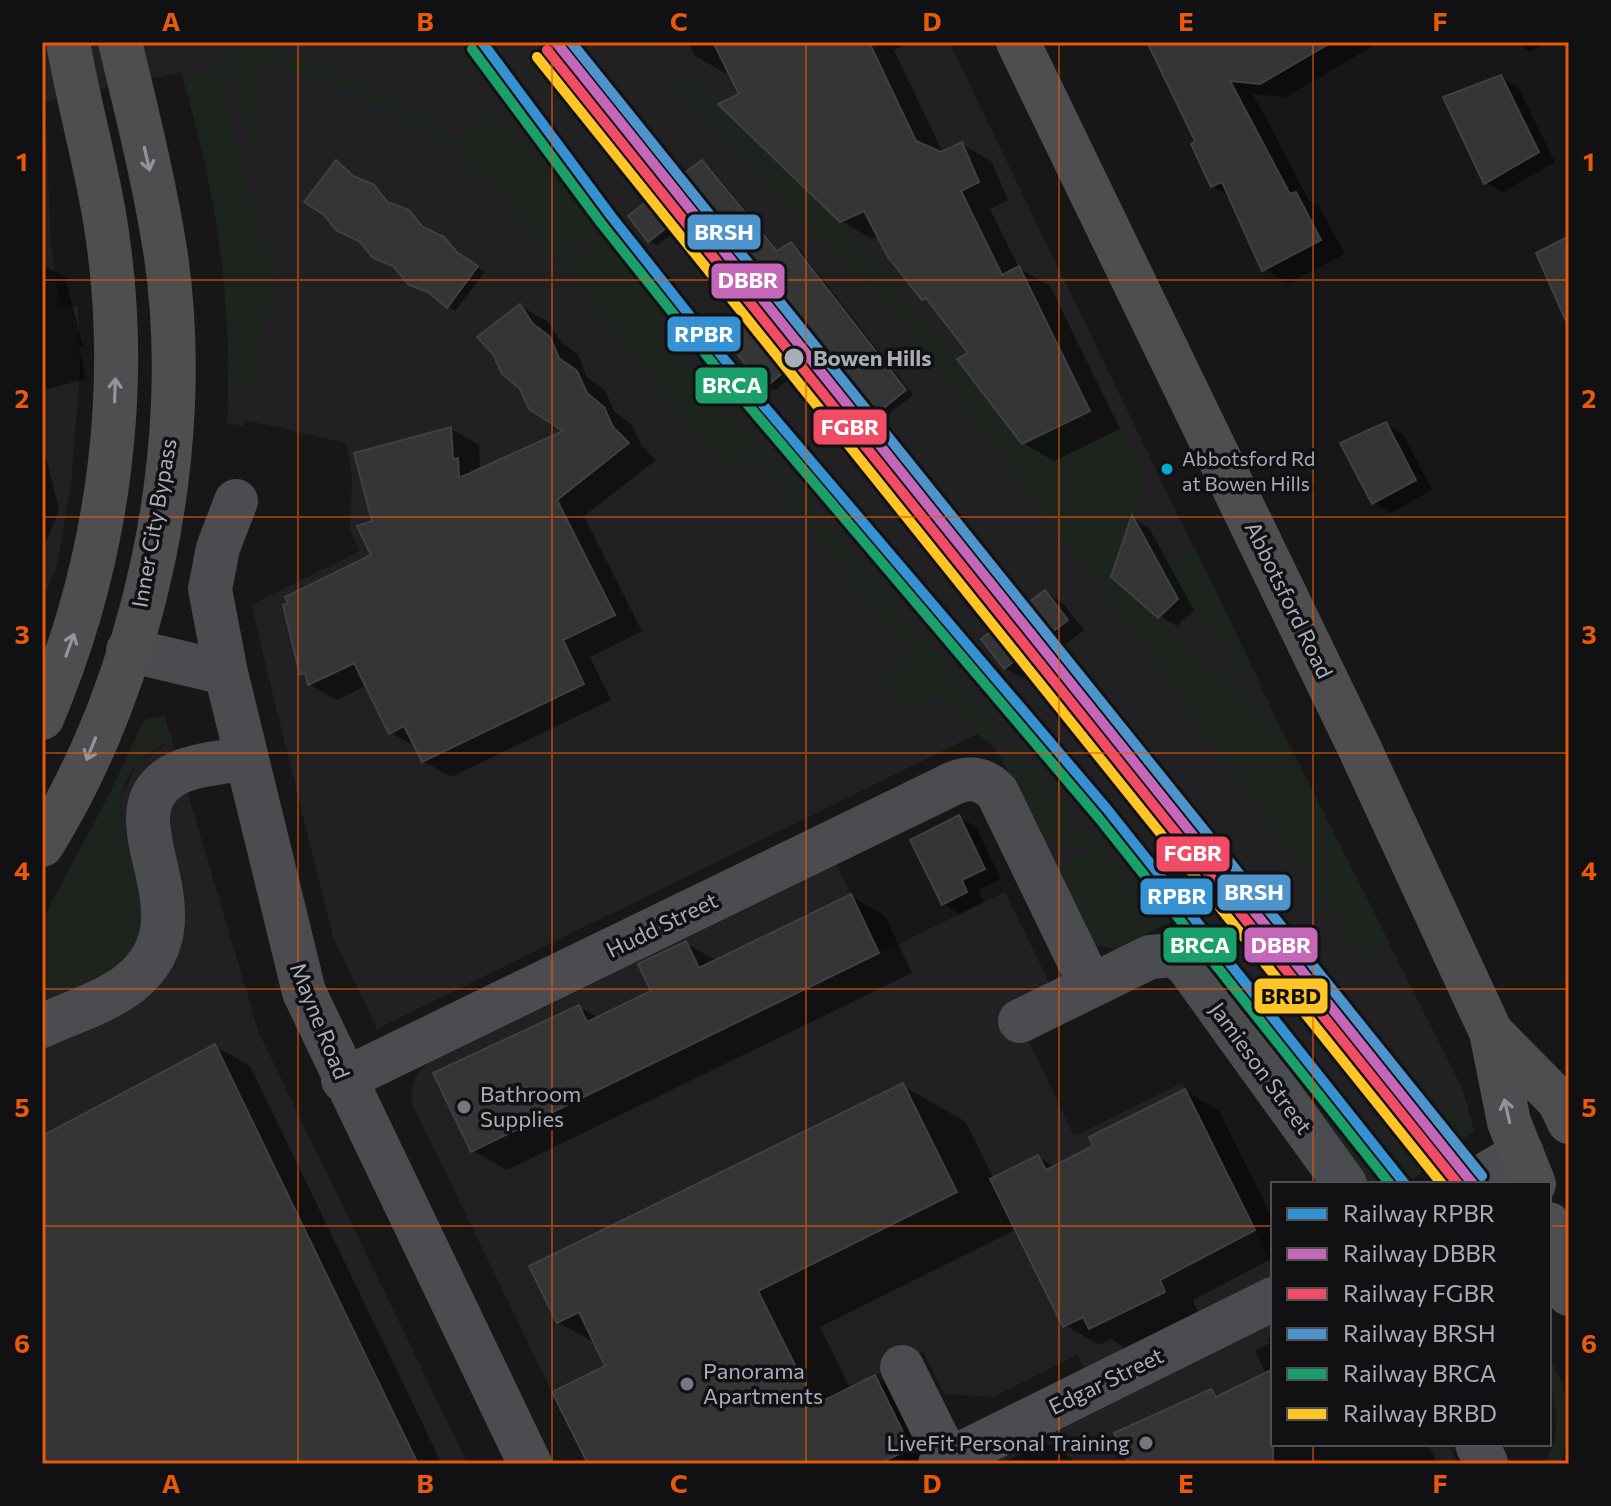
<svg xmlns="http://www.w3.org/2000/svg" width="1611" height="1506" font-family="Commissioner,sans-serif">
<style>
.built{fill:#212123}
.green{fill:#1d241e}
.shadow{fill:#0007;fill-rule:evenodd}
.building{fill:#353536;stroke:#3f4043;stroke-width:2}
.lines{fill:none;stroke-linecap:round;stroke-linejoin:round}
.minor{stroke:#4b4c50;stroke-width:44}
.highway{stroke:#4e4e51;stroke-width:44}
.rail-1-casing{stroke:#111113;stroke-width:16}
.rail-2-casing{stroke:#111113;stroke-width:16}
.rail-3-casing{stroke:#111113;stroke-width:16}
.rail-4-casing{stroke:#111113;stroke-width:16}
.rail-5-casing{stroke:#111113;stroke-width:16}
.rail-6-casing{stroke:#111113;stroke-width:16}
.rail-1{stroke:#3591d2;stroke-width:10}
.rail-2{stroke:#c467b9;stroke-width:10}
.rail-3{stroke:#f14c65;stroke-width:10}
.rail-4{stroke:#4d93cc;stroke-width:10}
.rail-5{stroke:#1a9f6b;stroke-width:10}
.rail-6{stroke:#ffc425;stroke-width:10}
.oneway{stroke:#92959e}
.grid{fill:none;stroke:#e8590c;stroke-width:2;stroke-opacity:0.55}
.stop-dot{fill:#a8adb8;stroke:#111113;stroke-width:3}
.bus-dot{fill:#00a9ce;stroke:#111113;stroke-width:3}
.poi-dot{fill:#757880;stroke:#111113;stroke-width:3}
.labels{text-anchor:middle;stroke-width:7;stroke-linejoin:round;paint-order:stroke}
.bus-label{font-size:20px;fill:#a8adb8;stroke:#111113;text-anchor:start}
.stop-label{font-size:22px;font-weight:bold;fill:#a8adb8;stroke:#111113;text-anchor:start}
.street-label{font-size:22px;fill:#a8adb8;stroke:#111113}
.poi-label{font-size:22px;fill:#a8adb8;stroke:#111113;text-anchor:start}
.line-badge{stroke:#111113;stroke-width:3}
.badge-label{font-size:22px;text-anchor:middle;font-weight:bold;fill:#fff}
.pale-badge-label{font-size:22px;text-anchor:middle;font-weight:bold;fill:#111}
.neatline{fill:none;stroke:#e8590c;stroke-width:3}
.grid-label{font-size:26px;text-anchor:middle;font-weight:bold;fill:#e8590c}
</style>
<rect width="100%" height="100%" fill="#171717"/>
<!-- built -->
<path class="built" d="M42,42H949L1283,732L1463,1090L1474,1131L1406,1184H1367L1174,920L1116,949L1092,944L1016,782L992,744L977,734L377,1029L333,937L251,605L360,551L350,530L352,478L346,443L245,420L243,426L227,423L229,356L221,241L204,154L181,72L45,101L51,248L60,306H78L80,370L71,486L57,566L42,601Z
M172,740L259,1033L468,1464H42V1001L110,968L142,904L119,816L121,797L138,763Z
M836,864L880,953L1005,892L1049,982L1012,1006L1074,1136L1182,1083L1273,1267V1280L1084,1368L1077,1355L993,1397L944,1394L923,1352L815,1405L758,1291L552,1392L413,1106L411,1088L418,1073L428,1063Z
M1273,1322V1444H1448L1458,1464H985Z"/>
<!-- green -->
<path class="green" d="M638,42C655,45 673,67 686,78C815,184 921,311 1022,444L1072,420L1085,447L1122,429L1146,477L1111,577L1116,589L1121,586L1283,732L1388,940L1364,959L1110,598L885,301L864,275L856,283C787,199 710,124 638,42Z
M257,48C331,62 397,100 460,140L481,108L521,139L598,228L557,262C528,229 501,190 468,161C421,121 319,73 259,62L260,180L231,69L217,61L216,52Z
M181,72H218L260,235L276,269L250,396L228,391C231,281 212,178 181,72Z
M604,237L676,329L666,338L1153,910L1172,908L1376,1163L1450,1104L1474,1131L1406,1184H1367L1174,920L1116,949L1092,944L1056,867L1090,851L1086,843L1070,850L1064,839L1058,843L1054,836L1043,840L1002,760L1012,754L1002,738L992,744L977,733L945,694L902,714L881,671L912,655L749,455L727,473L563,268Z
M1195,548L1260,683L1257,688L1166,577L1174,573L1169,561Z
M164,715L172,740C54,799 182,887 128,953C108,977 69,988 42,1001V920L110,793L144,720Z
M1549,1359C1571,1392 1576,1427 1560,1464H1543C1569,1428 1549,1398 1549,1359Z"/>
<!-- shadow -->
<path class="shadow" d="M688,42H911L894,50L943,153L962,144L992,162L1008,200L990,209L1019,268L1050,286L1120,429L1054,461L1023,443L971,354L932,303L923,298L879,235L872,239L841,221L730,71L725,73L694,55Z
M1149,42H1380L1286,97L1253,94L1310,202L1320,208L1345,254L1288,283L1264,269L1230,196L1212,186L1198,142Z
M1517,42H1549L1530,52Z
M1500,77L1518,87L1555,162L1503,192L1485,182Z
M336,162L359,181L381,191L394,206L417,217L429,232L452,244L466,260L485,272L455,311L433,294Z
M702,163L710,167L780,252L791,245L799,249L913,395L880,421L872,416L822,353L774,391L766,386L771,288L707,207L657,245L649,240Z
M42,264L65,277L83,346L79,347L86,379L44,390L45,398L42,399Z
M520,306L548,322L561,342L578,355L587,377L605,390L614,411L632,425L641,445L656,460L584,516L642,631L590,657L611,700L451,777L423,761L417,748L390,732L367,685L337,700L309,684L308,677L301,674L374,556V523L451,429L479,445L480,471L567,431ZM362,657L364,660L323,680V675Z
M1386,424L1403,434L1432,490L1391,513L1374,503Z
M42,440L59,510L42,552Z
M1133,518L1149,528L1194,610L1177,626L1160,616Z
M1045,592L1062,602L1084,630L1023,678L1005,668Z
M959,817L976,827L1001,879L978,890L983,902L960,914L943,904Z
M851,896L885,916L912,973L507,1170L472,1150L579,1007L599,1018L653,992L686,943L717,961Z
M215,1046L250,1066L442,1464H42V1138Z
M903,1086L966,1122L994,1179L1038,1157L1055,1167L1096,1146L1185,1091L1219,1111L1273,1220V1258L1193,1300L1198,1312L1125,1348L1111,1339L1099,1345L1065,1325L1017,1229L820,1327L851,1390L875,1378L938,1414L963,1464H590L608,1367L597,1344L558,1322Z
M1273,1336V1444H1428L1438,1464H1127L1211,1391L1221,1396L1266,1374L1255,1351L1270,1343L1267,1339Z
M1045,1442L1071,1458L1074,1464H1001Z"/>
<!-- building -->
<path class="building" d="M713,42H869L916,141L941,152L962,142L979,182L961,191L1002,275L1019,266L1090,411L1022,444L957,359L968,353L926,298L922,300L888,257L864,211L840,222L718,104L739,94Z
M1147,42H1332L1260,84L1230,81L1290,194L1296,192L1321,240L1262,271L1222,182L1211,187L1191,144L1195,141Z
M1501,75L1539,152L1484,184L1443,97Z
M336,160L353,176L373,184L388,202L409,210L423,227L444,237L458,253L478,266L447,308L428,292L409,285L393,266L373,258L359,241L337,231L324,215L304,202Z
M702,160L777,251L791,242L906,390L871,418L815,347L764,388L717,328L768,288L700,202L648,242L628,216Z
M1569,236V328L1536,253Z
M520,304L533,324L550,337L559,358L577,371L587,393L604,407L613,427L629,443L557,500L615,615L563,640L584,684L422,762L404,726L389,734L354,663L308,685L305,673L300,675L283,605L288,603L285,597L371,555L357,526L372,521L354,453L451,427L453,459L458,458L459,478L563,431L529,409L520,389L502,374L493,354L477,337Z
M1386,422L1416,480L1372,504L1340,443Z
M1132,515L1178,599L1158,618L1111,577Z
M1045,590L1068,620L1004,669L981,639Z
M959,815L985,869L962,880L967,892L942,905L910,840Z
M851,894L879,953L471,1152L433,1073L579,1005L587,1022L651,991L638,964L686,941L699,968Z
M215,1044L418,1464H42V1136Z
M903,1083L957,1192L758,1291L815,1405L875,1375L911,1448L879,1464H588L552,1392L605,1366L579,1312L557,1323L529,1266Z
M1185,1089L1255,1230L1160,1280L1165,1292L1089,1329L1083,1317L1063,1327L990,1179L1038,1155L1046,1170L1093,1146L1089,1137Z
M1273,1369V1464H1129L1114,1433L1211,1389L1216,1397Z"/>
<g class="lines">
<!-- minor -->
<path class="minor" d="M236,501L218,548L210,589L226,673L304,992L530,1464
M128,650L226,673
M1020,1021L1150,957L1174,955L1187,965L1345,1184
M42,1026C70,1013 106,1002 130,983C213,916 106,821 169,778C189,764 222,763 246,758
M343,1080L952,784C969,776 983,778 997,792L1091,986
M1469,1184L1522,1153
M902,1367L950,1464
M1477,1444L1486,1463
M940,1464L1273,1299"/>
<!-- highway -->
<path class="highway" d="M1018,42L1358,745L1491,1032L1509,1122L1534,1184
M42,718C109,561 133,383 104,214C94,156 78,100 68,42
M42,845C145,680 194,448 166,256C155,184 137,113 120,42
M1491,1032L1559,1101L1569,1122
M1549,1224L1569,1294"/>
<defs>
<path id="rail-1" d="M482,42L611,216L724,359L1107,809L1405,1184"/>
<path id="rail-2" d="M556,42L1473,1184"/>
<path id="rail-3" d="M547,50L1458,1184"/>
<path id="rail-4" d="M571,42L1482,1176"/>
<path id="rail-5" d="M472,49L601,223L715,366L1098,817L1390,1184"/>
<path id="rail-6" d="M537,57L1442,1184"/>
</defs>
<!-- rail-1 casing -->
<use href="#rail-1" class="rail-1-casing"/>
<!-- rail-2 casing -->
<use href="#rail-2" class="rail-2-casing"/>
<!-- rail-3 casing -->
<use href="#rail-3" class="rail-3-casing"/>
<!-- rail-4 casing -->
<use href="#rail-4" class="rail-4-casing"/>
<!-- rail-5 casing -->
<use href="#rail-5" class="rail-5-casing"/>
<!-- rail-6 casing -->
<use href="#rail-6" class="rail-6-casing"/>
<!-- rail-1 -->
<use href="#rail-1" class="rail-1"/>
<!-- rail-2 -->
<use href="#rail-2" class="rail-2"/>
<!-- rail-3 -->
<use href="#rail-3" class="rail-3"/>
<!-- rail-4 -->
<use href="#rail-4" class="rail-4"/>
<!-- rail-5 -->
<use href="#rail-5" class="rail-5"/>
<!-- rail-6 -->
<use href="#rail-6" class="rail-6"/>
</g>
<!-- one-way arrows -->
<defs><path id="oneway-shaft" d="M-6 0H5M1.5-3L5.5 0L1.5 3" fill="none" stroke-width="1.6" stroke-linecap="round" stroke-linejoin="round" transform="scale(2)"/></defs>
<g class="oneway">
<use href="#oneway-shaft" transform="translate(147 159) rotate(77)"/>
<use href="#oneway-shaft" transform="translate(115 390) rotate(-88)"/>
<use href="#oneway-shaft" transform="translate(70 645) rotate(-70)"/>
<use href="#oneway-shaft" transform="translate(91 749) rotate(112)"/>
<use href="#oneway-shaft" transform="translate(1507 1111) rotate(-103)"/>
</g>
<!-- grid -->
<path class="grid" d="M298,42V1464M552,42V1464M806,42V1464M1059,42V1464M1313,42V1184M42,280H1569M42,517H1569M42,753H1569M42,989H1569M42,1226H1273M1549,1226H1569M1313,1444V1464"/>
<!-- markers -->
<circle class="stop-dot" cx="794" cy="358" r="11"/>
<circle class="bus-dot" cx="1167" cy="469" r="7"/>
<g class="poi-dot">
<circle cx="464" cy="1107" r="8"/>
<circle cx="687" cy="1384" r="8"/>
<circle cx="1146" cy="1443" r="8"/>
</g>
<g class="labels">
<!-- bus labels -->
<g class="bus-label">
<text x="1182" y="466">Abbotsford Rd<tspan x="1182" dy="25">at Bowen Hills</tspan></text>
</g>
<!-- stop labels -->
<g class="stop-label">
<text x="813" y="366">Bowen Hills</text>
</g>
<!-- street labels -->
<g class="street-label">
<text transform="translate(154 523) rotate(-80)" y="8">Inner City Bypass</text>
<text transform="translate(1289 600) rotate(64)" y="8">Abbotsford Road</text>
<text transform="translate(662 925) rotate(-26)" y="8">Hudd Street</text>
<text transform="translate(320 1021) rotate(68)" y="8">Mayne Road</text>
<text transform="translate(1261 1068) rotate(54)" y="8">Jamieson Street</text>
<text transform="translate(1106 1381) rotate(-26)" y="8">Edgar Street</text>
</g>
<!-- poi labels -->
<g class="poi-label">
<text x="480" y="1102">Bathroom<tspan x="480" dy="25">Supplies</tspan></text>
<text x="703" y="1379">Panorama<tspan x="703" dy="25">Apartments</tspan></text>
<text x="1130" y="1451" text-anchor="end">LiveFit Personal Training</text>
</g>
</g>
<g class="line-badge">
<rect x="686" y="213" width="76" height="38" rx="8" fill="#4d93cc"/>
<rect x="710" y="262" width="76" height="38" rx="8" fill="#c467b9"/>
<rect x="666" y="315" width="76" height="38" rx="8" fill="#3591d2"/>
<rect x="694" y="366" width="75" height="39" rx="8" fill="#1a9f6b"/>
<rect x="812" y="408" width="76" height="38" rx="8" fill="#f14c65"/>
<rect x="1155" y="835" width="76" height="38" rx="8" fill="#f14c65"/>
<rect x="1216" y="873" width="76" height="39" rx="8" fill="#4d93cc"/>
<rect x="1139" y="877" width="75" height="39" rx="8" fill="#3591d2"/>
<rect x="1243" y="926" width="76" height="38" rx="8" fill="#c467b9"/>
<rect x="1162" y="926" width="76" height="38" rx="8" fill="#1a9f6b"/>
<rect x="1253" y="977" width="76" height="38" rx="8" fill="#ffc425"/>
</g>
<g class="badge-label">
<text x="724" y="240">BRSH</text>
<text x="748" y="288">DBBR</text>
<text x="704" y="342">RPBR</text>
<text x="732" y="393">BRCA</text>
<text x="850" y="435">FGBR</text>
<text x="1193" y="861">FGBR</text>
<text x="1254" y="900">BRSH</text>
<text x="1177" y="904">RPBR</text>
<text x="1281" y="953">DBBR</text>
<text x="1200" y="953">BRCA</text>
</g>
<g class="pale-badge-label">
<text x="1291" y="1004">BRBD</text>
</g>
<!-- border -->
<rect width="1611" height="1506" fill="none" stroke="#111113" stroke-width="88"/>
<!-- legend -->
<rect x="1271" y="1182" width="280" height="264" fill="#111113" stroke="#4d4f55" stroke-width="2"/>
<rect x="1287" y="1208" width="40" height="12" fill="#3591d2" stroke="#4d4f55" stroke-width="2"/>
<text x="1343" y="1222" font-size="24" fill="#a8adb8">Railway RPBR</text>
<rect x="1287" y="1248" width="40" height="12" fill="#c467b9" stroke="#4d4f55" stroke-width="2"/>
<text x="1343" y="1262" font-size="24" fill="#a8adb8">Railway DBBR</text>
<rect x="1287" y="1288" width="40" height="12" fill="#f14c65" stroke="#4d4f55" stroke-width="2"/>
<text x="1343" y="1302" font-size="24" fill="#a8adb8">Railway FGBR</text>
<rect x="1287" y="1328" width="40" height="12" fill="#4d93cc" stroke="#4d4f55" stroke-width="2"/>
<text x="1343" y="1342" font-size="24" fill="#a8adb8">Railway BRSH</text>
<rect x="1287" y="1368" width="40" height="12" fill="#1a9f6b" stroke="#4d4f55" stroke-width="2"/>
<text x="1343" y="1382" font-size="24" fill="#a8adb8">Railway BRCA</text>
<rect x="1287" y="1408" width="40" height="12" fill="#ffc425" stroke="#4d4f55" stroke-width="2"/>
<text x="1343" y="1422" font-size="24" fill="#a8adb8">Railway BRBD</text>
<rect x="44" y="44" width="1523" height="1418" class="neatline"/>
<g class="grid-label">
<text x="171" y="31">A</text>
<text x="425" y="31">B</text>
<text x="679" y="31">C</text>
<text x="932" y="31">D</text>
<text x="1186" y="31">E</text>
<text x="1440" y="31">F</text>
<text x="22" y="171">1</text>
<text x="1589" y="171">1</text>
<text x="22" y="408">2</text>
<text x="1589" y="408">2</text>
<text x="22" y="644">3</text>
<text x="1589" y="644">3</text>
<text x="22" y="880">4</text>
<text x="1589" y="880">4</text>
<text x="22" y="1117">5</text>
<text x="1589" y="1117">5</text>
<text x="22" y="1353">6</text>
<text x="1589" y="1353">6</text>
<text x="171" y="1493">A</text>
<text x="425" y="1493">B</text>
<text x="679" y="1493">C</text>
<text x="932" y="1493">D</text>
<text x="1186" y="1493">E</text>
<text x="1440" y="1493">F</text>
</g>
</svg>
